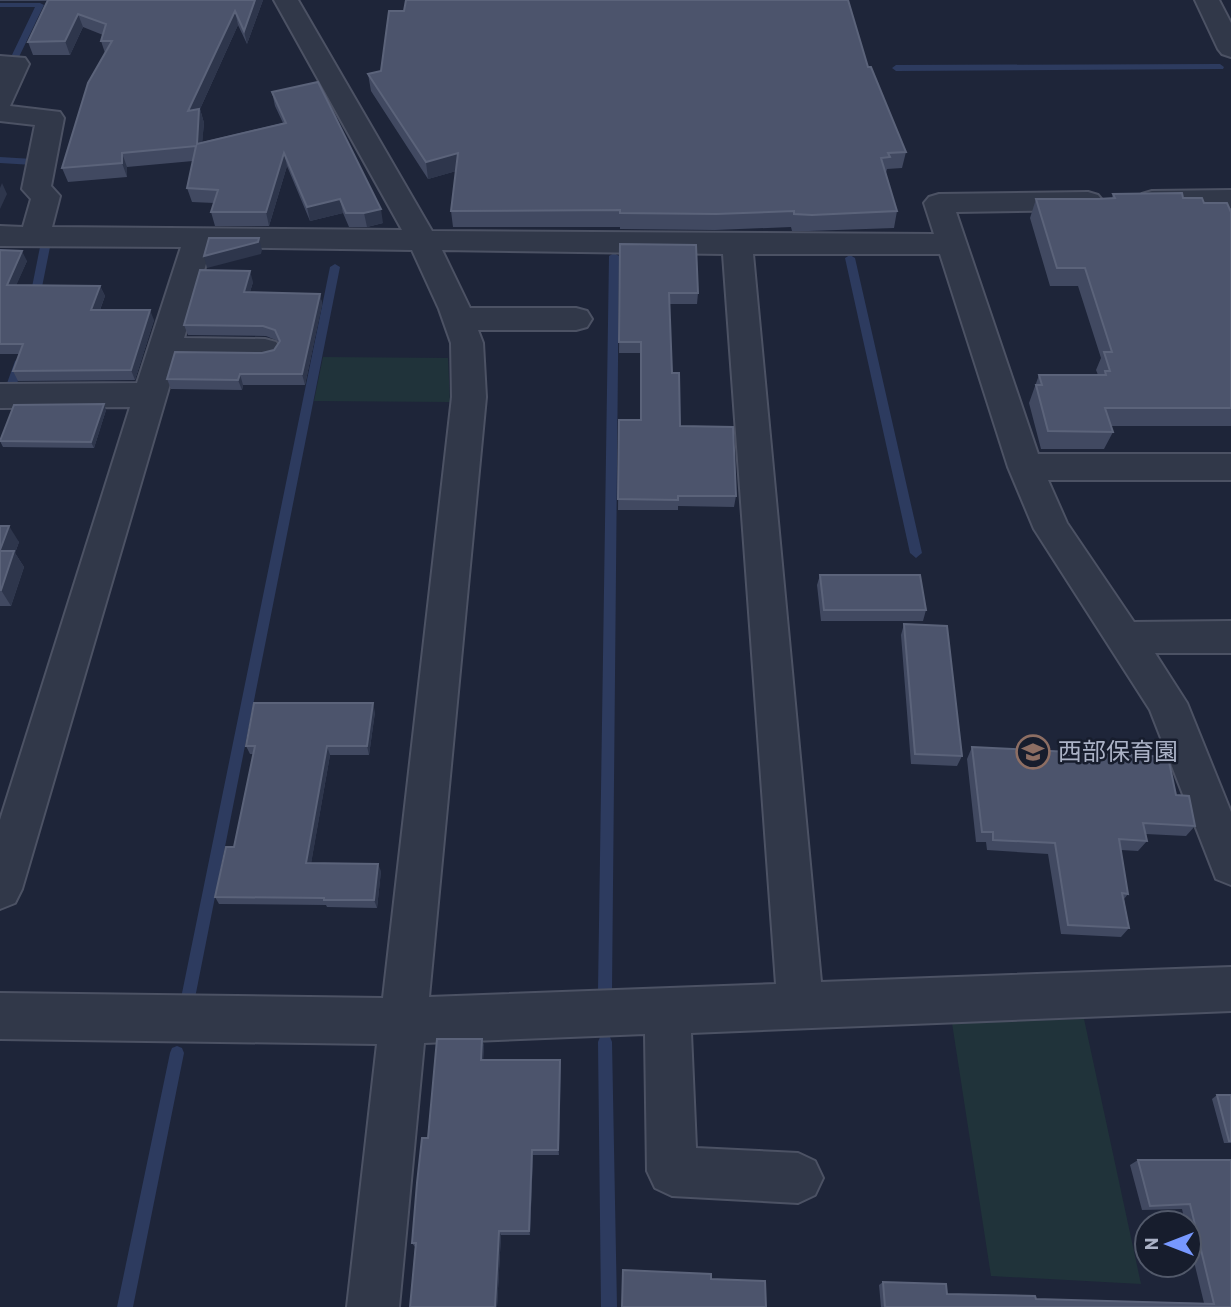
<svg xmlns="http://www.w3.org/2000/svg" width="1231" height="1307" font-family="Barlow,'Noto Sans JP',sans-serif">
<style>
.green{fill:#20333a}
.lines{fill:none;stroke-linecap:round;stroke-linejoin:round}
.stream{fill:#2d3b5f;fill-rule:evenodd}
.minor-casing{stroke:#4c5264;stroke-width:4}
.minor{fill:#313849;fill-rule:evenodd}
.wall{fill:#414961}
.shaded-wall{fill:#2e364c}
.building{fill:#4c546c;stroke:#5b637a;stroke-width:2}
.labels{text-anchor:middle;stroke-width:5;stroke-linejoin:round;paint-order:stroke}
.poi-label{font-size:24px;fill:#abb2c6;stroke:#171d2d;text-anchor:start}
</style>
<rect width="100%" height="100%" fill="#1e2539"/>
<!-- green -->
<path class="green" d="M323,357L448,358L450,402L314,401Z
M1084,1019L1141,1284L991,1276L952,1023Z"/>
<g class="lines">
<!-- stream -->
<path class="stream" d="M0,3H40L44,5L18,59L11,57L35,7H0Z
M1220,64L1224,67L1223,69L896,71L892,68L896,65Z
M0,157L33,159L37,162L33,165L0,163Z
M45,244L50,247L39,302L34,305L29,302L40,247Z
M614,253L619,256L612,991L610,996L605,998L600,996L598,991L609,256Z
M850,255L855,258L922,553L916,558L910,553L845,258Z
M335,264L340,267L194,1003L192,1008L187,1010L182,1008L180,1003L330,267Z
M20,357L25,361L16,386L15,389H7L6,386L15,361Z
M605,1035L610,1037L612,1042L617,1307H601L598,1042L600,1037Z
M177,1046L182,1048L184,1053L133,1307H117L170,1053L172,1048Z"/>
<defs>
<path id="minor" d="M274,0H298L432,231L934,234L924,203L929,197L939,194L1088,192L1098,195L1103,201L1098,207L1088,210L956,212L1038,454H1231V480H1048L1067,523L1134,622L1231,621V653H1155L1187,703L1231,812V885L1216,879L1150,710L1034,529L1008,467L940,254H753L821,982L1231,967V1011L691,1033L696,1148L798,1153L815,1161L823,1178L815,1195L798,1203L672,1196L655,1188L647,1171L645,1034L424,1043L399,1307H347L377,1044L0,1039V993L383,998L452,397L451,343L439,309L412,250L211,247L184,338L265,339L276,342L281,350L276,358L265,361L177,360L22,889L15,903L0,909V820L130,407L0,408V384L137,383L181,247L0,246V226L23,227L31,199L22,189L35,125L0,121V56L25,58L29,64L10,106L60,112L64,118L51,186L60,196L52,227L402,230ZM442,250L723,254L776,984L429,997L486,397L483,343L478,330H576L587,327L592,319L587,311L576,308H470Z
M1195,0H1219L1231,23V57L1222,54L1218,49Z
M1231,190V208L1152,209L1142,206L1137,200L1142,194L1152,191Z"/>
</defs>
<!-- minor casing -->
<use href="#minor" class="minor-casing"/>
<!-- minor -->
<use href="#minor" class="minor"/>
</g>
<!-- wall -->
<path class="wall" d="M0,0H263L247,44L238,25L200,109L204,123L202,142L283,123L275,106L272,92L383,223L367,227H349L343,213L310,221L287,166L269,226H215L211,212L214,203L192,202L187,188L193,161L127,167V177L68,182L62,168L105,53L101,41L103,35L83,27L70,55H33L28,42L47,1H0Z
M868,67L906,152L902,168L887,169L886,173L897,211L894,228L809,231H792L791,227L715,230L620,229V227H453L451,211L456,171L428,179L371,91L368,74L381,71Z
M1113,194L1183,198L1231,212V426H1111L1113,432L1104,449H1041L1029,403L1039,375H1098L1096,370L1101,358L1078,286H1050L1030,218L1036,199H1098L1112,198Z
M620,244L698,293L697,304H669L672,373L680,426L736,496L734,507L678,506V510H618L619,420H641V353H619Z
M0,250L27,261L16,285L100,286L105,296L100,310L154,320L135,380L18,381L13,371L19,354H0Z
M253,282L250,292L320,294L322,304L305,385H243L242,390L171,389L167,379L274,350L279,343L278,341L266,336L188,335L184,325Z
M106,410L94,448L3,447L0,441Z
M0,526L19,542L15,553L24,567L11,606H0Z
M820,575L926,610L923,621H821L817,585Z
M904,624L962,756L957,766L911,764L901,635Z
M375,712L369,755H330L311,863L381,871L377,908L327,907L326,905L219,904L215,897L234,847L253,754H250L246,746Z
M972,747L1176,795L1195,826L1186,836L1146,834L1147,841L1138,851L1121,850L1128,894L1124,899L1129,928L1121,937L1061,934L1048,854L987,850L986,842H976L967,759Z
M482,1039L484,1046L483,1060H560L559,1155H533L530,1235H501L497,1307H410L415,1247L412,1243L428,1138Z
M1217,1095H1231V1143H1224L1212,1099Z
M1138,1160H1231V1307H881L879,1285L883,1282L947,1294L1036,1299L1204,1303L1189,1241V1223H1185L1182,1209L1142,1210L1130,1165Z"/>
<!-- shaded-wall -->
<path class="shaded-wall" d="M255,0H263L247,44L244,31Z
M235,11L238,25L200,109L204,123L201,157L188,111Z
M78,14L83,27L70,55L65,41Z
M122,153L127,167V177L122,163Z
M284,153L287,166L269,226L266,212Z
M458,153L460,170L428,179L426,162Z
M2,183L7,194L0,209V188Z
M340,199L343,213L310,221L307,207Z
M381,209L383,223L367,227L364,213Z
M259,238L262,250L261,254L207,268L204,256Z
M22,251L27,261L12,295L7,285Z
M250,271L253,282L247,302L244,292Z
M100,286L105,296L96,320L91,310Z
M320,294L322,304L305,385L302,374Z
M150,310L154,320L135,380L131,370Z
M240,374L243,385L242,390L238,380Z
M104,404L106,410L94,448L91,442Z
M9,526L19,542L15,553L24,567L11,606L1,590L0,550Z
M373,703L375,712L369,755L367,746Z
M327,746L330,755L310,870L306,863Z
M378,864L381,871L377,908L374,900Z
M482,1039L484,1046L483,1066L481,1060Z
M560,1060L561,1066L559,1155L558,1150Z
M532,1150L533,1155L530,1235L529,1231Z
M499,1231L501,1235L497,1307H495Z"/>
<!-- building -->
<path class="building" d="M48,0H255L244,31L235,11L188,111L199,109L197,144L286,123L272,92L318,82L381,209L364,213H346L340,199L307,207L284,153L266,212H211L218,190L187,188L196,146L122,153V163L62,168L88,83L112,41H101L106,24L78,14L65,41L28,42Z
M406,0H848L868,67H871L906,152L888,153L890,157L881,158L897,211L812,215L794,214V211L716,214L620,213V210L451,211L458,153L426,162L368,74L381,71L389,11H404Z
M1182,193L1183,198H1202L1204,203H1227L1231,212V408H1105L1113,432L1048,431L1036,385H1042L1039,375H1106L1105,371H1110L1104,352H1112L1085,268H1057L1036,199H1098L1115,198L1113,194Z
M209,238H259L258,242L204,256Z
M620,244L696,245L698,293H669L672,373H679L680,426L733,427L736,496H678V500L618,499L619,420H641V342H619Z
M0,250L22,251L7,285L100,286L91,310H150L131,370L13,371L23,344H0Z
M200,270L250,271L244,292L320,294L302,374H240L238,380L167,379L175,352L262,353L274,350L280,341L275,330L263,326L184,325Z
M104,404L91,442L0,441L14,405Z
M0,526H9L0,550Z
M0,551H14L1,590H0Z
M820,575H920L926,610H824Z
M904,624L947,626L962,756L915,754Z
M254,703H373L367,746H327L306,863L378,864L374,900H324V898L215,897L226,847H234L255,746H246Z
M972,747L1168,757L1176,795L1189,796L1195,826L1143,823L1147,841L1119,839L1128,894L1122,893L1129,928L1068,925L1055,843L993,840V832H982Z
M437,1039H482L481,1060H560L558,1150H532L529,1231H499L495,1307H410L416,1243H412L417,1183L422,1138H428Z
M1217,1095H1231V1141H1229Z
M1138,1160H1231V1307H885L883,1282L946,1284L947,1294L1035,1296L1036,1299L1214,1304L1190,1204L1150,1206Z
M623,1270L711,1274V1279L765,1281L766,1307H622Z"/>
<!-- icons -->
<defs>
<symbol id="school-ring" viewBox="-11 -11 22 22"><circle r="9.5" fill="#171d2d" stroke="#8d6e63" stroke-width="1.5"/><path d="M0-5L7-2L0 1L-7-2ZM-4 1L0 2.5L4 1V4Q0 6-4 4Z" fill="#8d6e63"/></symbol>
</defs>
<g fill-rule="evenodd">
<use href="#school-ring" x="1014" y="733" width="38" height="38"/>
</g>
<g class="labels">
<!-- poi labels -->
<g class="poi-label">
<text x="1058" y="760">西部保育園</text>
</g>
</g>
<!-- north arrow -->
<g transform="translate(1168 1244) rotate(270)"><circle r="33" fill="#171d2d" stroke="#52596a" stroke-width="2"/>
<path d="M0-5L12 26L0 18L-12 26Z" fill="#7798ff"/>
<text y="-10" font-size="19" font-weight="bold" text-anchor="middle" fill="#abb2c6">N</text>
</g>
</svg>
